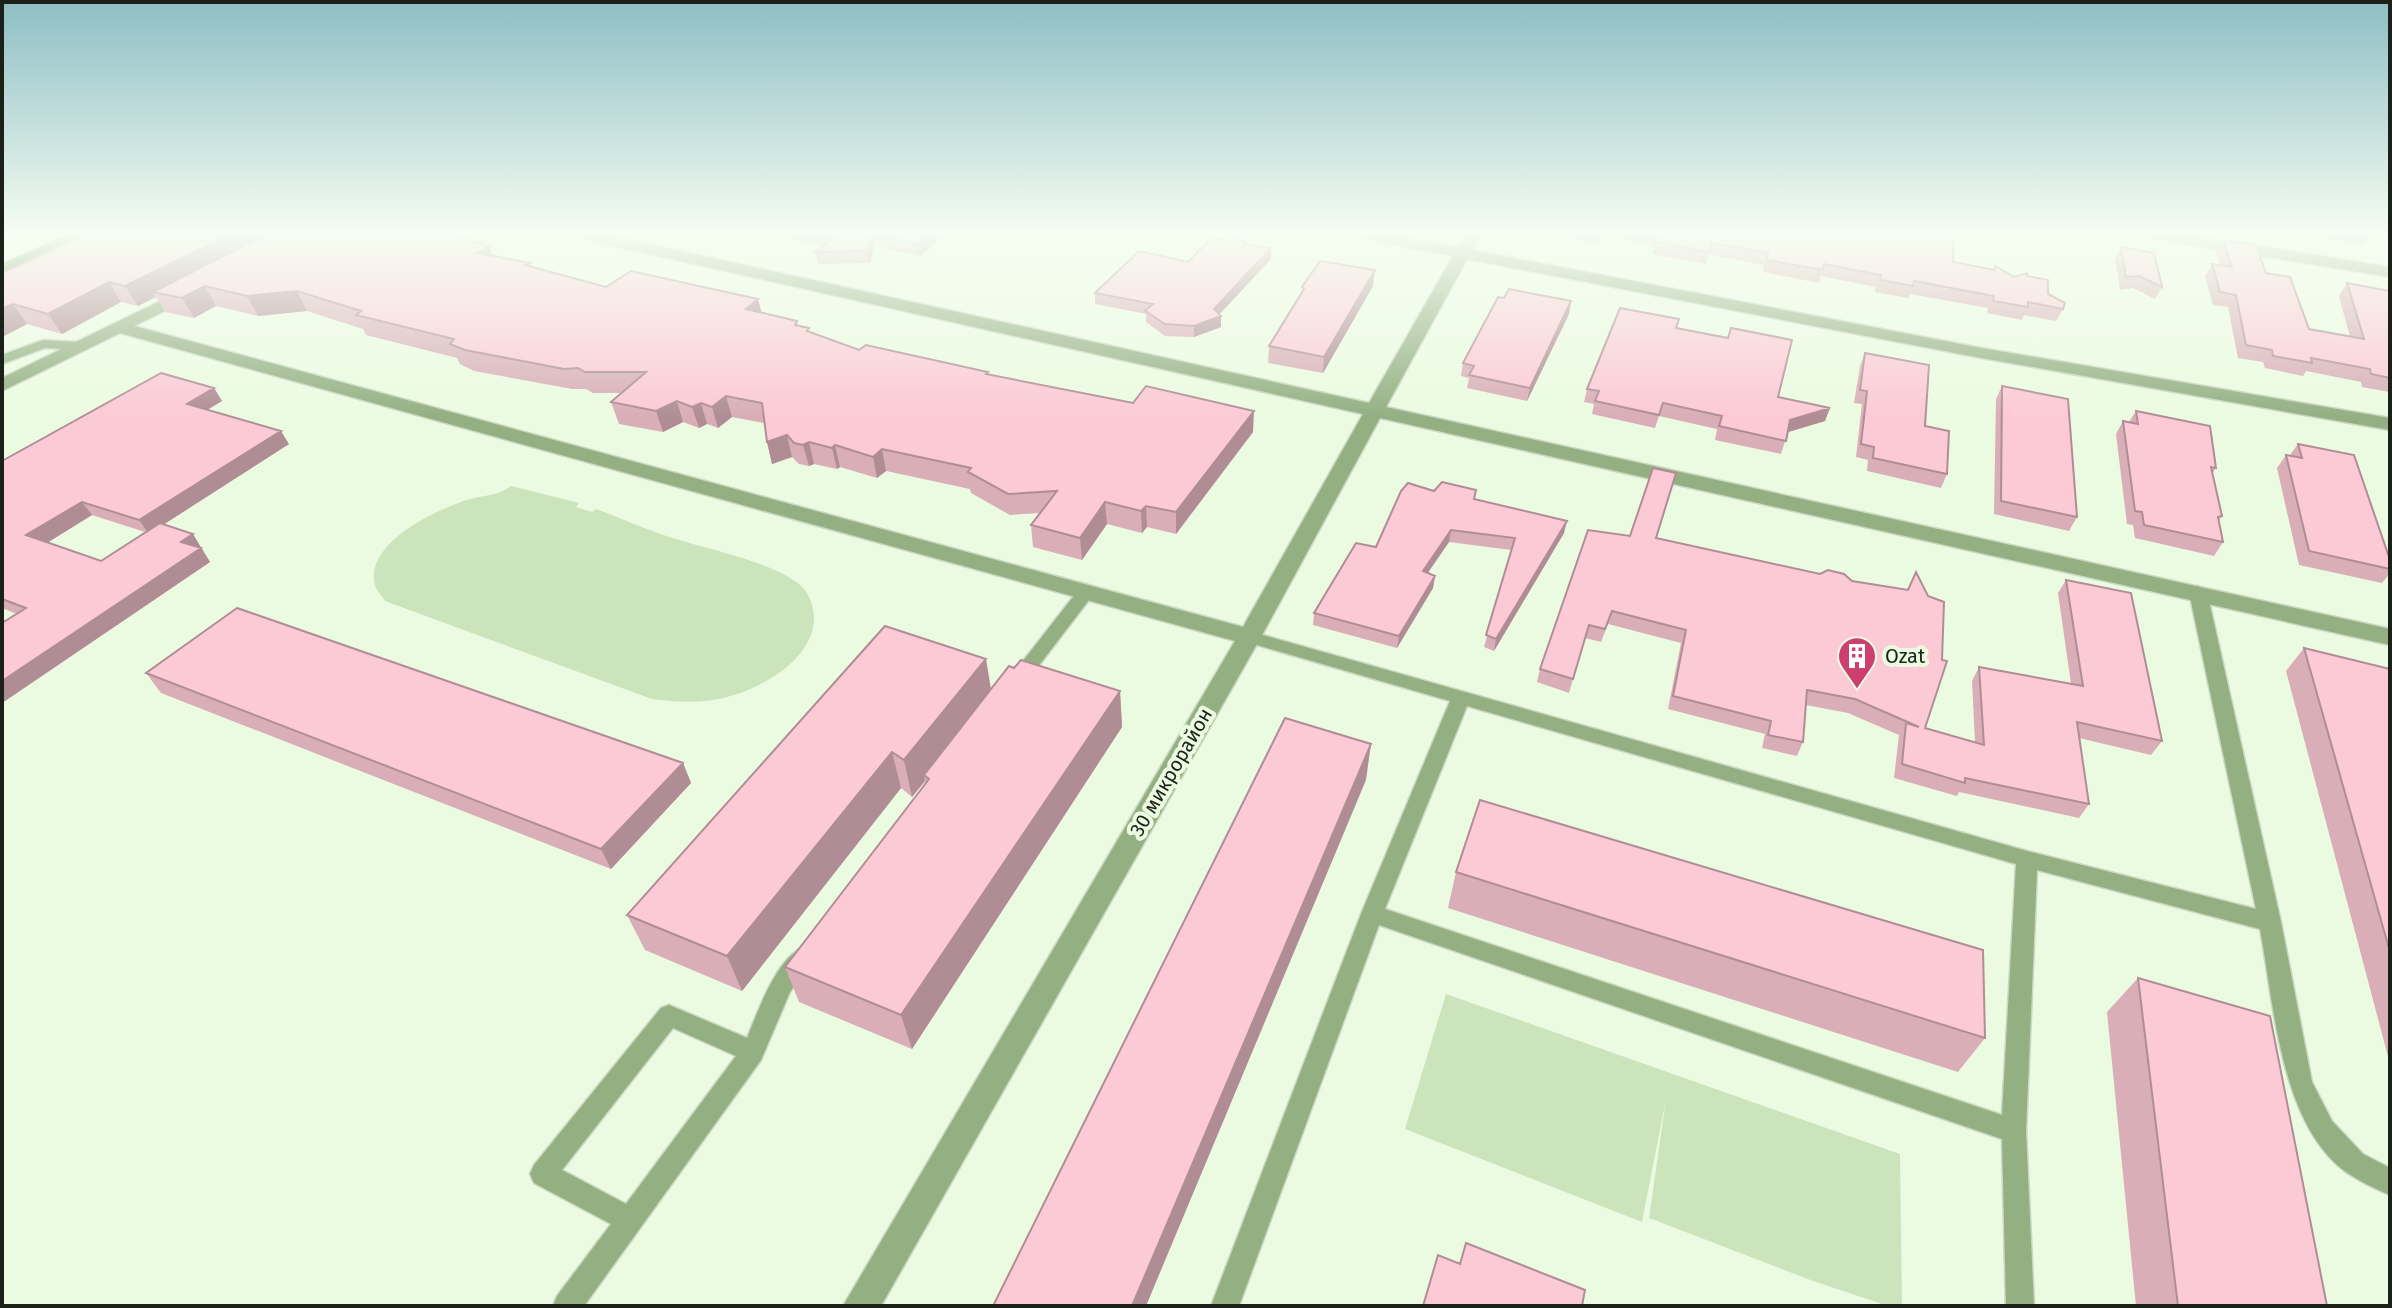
<svg xmlns="http://www.w3.org/2000/svg" width="2392" height="1308" font-family="'Fira Sans',sans-serif">
<style>
.green{fill:#cbe4bc}
.lines{fill:none;stroke-linecap:round;stroke-linejoin:round}
.service-casing{stroke:#cad8c1;stroke-width:3}
.minor-casing{stroke:#cad8c1;stroke-width:3}
.secondary-casing{stroke:#cad8c1;stroke-width:3}
.service{fill:#94b083;fill-rule:evenodd}
.minor{fill:#94b083;fill-rule:evenodd}
.secondary{fill:#668e4a;fill-rule:evenodd}
.wall{fill:#d9aeb7;fill-rule:evenodd}
.shaded-wall{fill:#b08d95}
.building{fill:#fccad5;stroke:#b08d95;stroke-width:2}
.labels{text-anchor:middle;stroke-width:8;stroke-linejoin:round;paint-order:stroke}
.poi-label{font-size:20px;fill:#1b2118;stroke:#ebfbe1;text-anchor:start}
.street-label{font-size:20px;fill:#1b2118;stroke:#ebfbe1}
</style>
<rect width="100%" height="100%" fill="#ebfbe1"/>
<!-- green -->
<path class="green" d="M511,486L579,503L576,507L592,512L596,509C623,519 650,531 673,538C710,550 769,561 799,584C809,592 813,604 814,616C815,661 757,691 719,699C697,703 675,702 652,699L385,601C382,596 376,590 375,585C364,544 434,511 464,501C480,495 497,497 511,486Z
M1446,994L1900,1154L1902,1306H1888L1813,1281L1649,1218L1666,1099L1642,1222L1405,1129Z"/>
<g class="lines">
<defs>
<path id="service" d="M43,340L78,342L85,346L78,350L45,348L2,364V355Z
M1086,586L1095,592L1092,596L1024,685H1012L1009,680L1012,675L1080,588Z
M2198,586L2207,592L2281,922L2312,1082L2332,1121L2363,1154L2390,1168V1195C2376,1189 2359,1181 2346,1172C2280,1124 2274,1003 2260,929L2037,870L2026,1131L2034,1306H2006L2002,1139L1379,925L1239,1306H1211L1361,914L1450,701L1243,641L1240,637L1243,633L1249,631L2027,851L2256,909L2189,592ZM1467,706L2016,864L2002,1115L1385,909Z
M804,947L812,950L815,957L790,992L761,1060L584,1306H553L557,1296L611,1224L534,1183L530,1174L534,1165L661,1008L669,1005L747,1038C758,1012 776,958 804,947ZM673,1028L736,1056L626,1204L562,1170Z"/>
<path id="minor" d="M574,234H604L1369,403L1453,256L1364,239L1356,234H1390L1458,247L1465,234H1481L1472,250L1976,347L2390,418V430L1976,357L1467,259L1386,407L2390,629V645L1380,418L1261,637L881,1306H843L1235,641L120,333L2,391V378L189,287L198,292L195,296L134,326L1243,627L1363,414L582,239Z
M2146,234H2185L2390,267V277L2154,239Z"/>
<path id="secondary" d="M68,234H89L2,275V264Z"/>
</defs>
<!-- service casing -->
<use href="#service" class="service-casing"/>
<!-- minor casing -->
<use href="#minor" class="minor-casing"/>
<!-- secondary casing -->
<use href="#secondary" class="secondary-casing"/>
<!-- service -->
<use href="#service" class="service"/>
<!-- minor -->
<use href="#minor" class="minor"/>
<!-- secondary -->
<use href="#secondary" class="secondary"/>
</g>
<!-- wall -->
<path class="wall" d="M771,234H946L920,256L874,246L870,263L818,264L815,252L822,246Z
M1550,234H1604L1599,244Z
M1613,234H1954L1953,262L1994,270L1995,266L2014,277L2027,276L2063,309L2056,321L2024,315L2022,320L1987,313L1988,308L1910,294L1908,298L1875,292L1876,287L1821,276L1819,283L1763,272L1764,265L1709,255L1706,264L1652,254L1654,247L1634,243Z
M2211,234H2247L2243,240Z
M2324,234H2373L2368,242L2364,241L2362,245L2328,239L2327,235Z
M2223,240L2266,273L2309,329L2350,337L2339,296L2347,283L2390,291V395L2389,392L2362,387L2361,382L2306,371L2303,376L2265,368L2263,362L2238,358L2228,307L2213,305L2205,276L2212,264L2220,265L2216,252Z
M1245,244L1271,248V259L1219,314L1221,327L1194,337L1165,336L1146,322V314L1095,304V293Z
M489,246L493,256L530,263L531,267L606,287L758,299L762,313L797,321L798,326L810,332L859,350L988,372V374L1253,432L1176,534L1147,527L1142,533L1107,524L1082,560L1033,547L1031,525L1040,513L1010,515L971,493L970,489L886,471L877,478L840,467L837,469L814,464L809,466L799,464L792,457L772,464L767,442L764,423L732,417L718,428L707,424L699,428L683,422L663,432L619,424L611,402L622,393H593L586,389H572L474,371L460,364L457,358L366,335L363,329L307,311L258,316L216,306L194,318L165,312L156,297L138,306L121,302L62,334L27,324L2,337V273Z
M2121,247L2162,287L2155,299L2133,288L2120,290L2115,259Z
M1373,286L1323,373L1268,363L1269,346L1302,293V287Z
M1569,314L1527,401L1467,388L1469,378L1461,376L1463,363Z
M1677,328L1778,397L1825,421L1788,432L1781,454L1715,440L1717,429L1659,416L1655,428L1592,414L1594,404L1584,402L1587,389Z
M1865,353L1925,426L1947,474L1941,488L1867,471L1868,460L1856,457L1862,404L1854,403L1860,366Z
M2002,386L2077,517L2069,531L1994,514L1996,399Z
M214,388L222,401L207,410L289,444L163,524L202,548H201L210,562L2,703L17,614L2,608V461ZM92,515L145,532L101,561L47,543Z
M2136,411L2216,468L2212,474L2222,516L2219,520L2223,542L2214,556L2135,538L2133,525L2127,524L2116,434L2123,421L2129,422Z
M2298,444L2390,560V573L2382,583L2299,565L2277,468L2286,455H2290Z
M1474,499L1564,533L1494,651L1484,647L1511,550L1449,542L1427,573L1435,576L1433,588L1397,648L1313,625L1314,613L1376,547Z
M1630,536L1656,538L1925,728L1975,742L1972,681L1979,667L2071,684L2058,593L2066,580L2162,741L2151,755L2079,738L2089,804L2079,818L1959,792L1957,796L1894,778L1899,735L1848,713L1806,705L1803,742L1797,756L1762,748L1765,734L1668,709L1681,643L1608,624L1601,642L1585,638L1569,693L1537,682L1540,669Z
M2304,648L2390,669V1064L2286,671Z
M146,673L683,763L691,783L611,869L161,693Z
M991,689L1120,691L1122,727L912,1049L799,1002L785,967L926,784L925,781L912,797L901,788L742,991L645,950L627,915Z
M1456,872L1985,1038L1958,1072L1448,908Z
M2138,978L2327,1306H2136L2107,1012Z"/>
<!-- shaded-wall -->
<path class="shaded-wall" d="M231,234H280L153,292L156,297L138,306L125,286Z
M872,234L874,246L870,263L867,251Z
M930,234H946L920,256L918,244Z
M489,246L497,266L478,253Z
M1271,248V259L1216,318L1221,316V327L1194,337V326L1214,309Z
M1375,270L1373,286L1323,373L1324,357Z
M109,282L121,302L62,334L48,314Z
M205,286L216,306L194,318L182,298Z
M297,291L307,311L258,316L247,296Z
M758,299L763,320L746,309Z
M1571,301L1569,314L1527,401L1530,388Z
M13,304L27,324L2,337V309Z
M214,388L222,401L195,417L187,404Z
M726,396L732,417L718,428L712,407Z
M677,401L683,422L663,432L656,411Z
M701,403L707,424L699,428L692,407Z
M1830,408L1825,421L1785,433L1790,420Z
M1254,411L1253,432L1176,534V512Z
M281,431L289,444L149,534L139,520Z
M787,435L792,457L772,464L767,442Z
M809,442L814,464L809,466L803,445Z
M835,445L840,467L837,469L832,448Z
M882,449L886,471L877,478L873,457Z
M82,502L92,515L37,549L26,535Z
M1105,502L1107,524L1082,560L1080,538Z
M1146,506L1147,527L1142,533L1141,511Z
M1567,521L1564,533L1494,651L1496,639Z
M1451,530L1449,542L1421,583L1423,571Z
M193,534L210,562L2,703V681L181,542Z
M1435,576L1433,588L1397,648L1399,636Z
M986,659L992,695L924,775L925,781L912,797L904,760Z
M1120,691L1122,727L912,1049L901,1015Z
M1371,744L1366,780L1146,1306H1132Z
M892,752L901,788L742,991L727,956Z
M683,763L691,783L611,869L601,849Z"/>
<!-- building -->
<path class="building" d="M87,234H231L125,286L109,282L48,314L13,304L2,309V273Z
M267,234H447L489,246L478,253L530,263L525,265L606,287L631,271L758,299L746,309L797,321L795,325L809,328L807,331L859,350L866,345L988,372L986,374L1133,403L1146,386L1254,411L1176,512L1146,506L1141,511L1105,502L1080,538L1031,525L1057,491L1008,494L968,472L971,468L882,449L873,457L835,445L832,448L809,442L803,445L794,443L787,435L767,442L762,403L726,396L712,407L701,403L692,407L677,401L656,411L611,402L646,372H585L578,368L564,369L465,350L450,344L454,339L356,315L361,311L297,291L247,296L205,286L182,298L153,292Z
M819,234H930L918,244L872,234L867,251L815,252L834,238Z
M1654,234H1954L1953,262L1995,270V266L2014,277L2027,273V276L2048,280V294L2065,303L2063,309L2028,302V307L1993,301L1994,296L1914,281L1913,286L1880,280L1881,275L1824,264L1823,270L1767,260L1768,253L1712,243L1709,252L1655,242L1658,235Z
M1242,235L1245,244L1271,248L1214,309L1221,316L1194,326L1165,324L1145,311L1153,304L1095,293L1139,251L1188,262L1212,237L1228,241Z
M2223,240L2256,245L2266,273L2290,277L2309,329L2364,339L2347,283L2390,291V378L2371,374L2370,369L2311,358L2312,363L2273,356L2272,350L2246,345L2236,295L2220,292L2212,264L2232,267Z
M2121,247L2154,253L2162,287L2139,276L2126,277Z
M1320,261L1375,270L1324,357L1269,346L1304,289L1302,287Z
M1509,289L1571,301L1530,388L1469,375L1474,366L1463,363L1498,297L1504,298Z
M1620,308L1679,319L1676,328L1728,338L1731,328L1792,340L1778,397L1830,408L1790,420L1786,441L1719,426L1722,416L1663,403L1659,415L1595,401L1599,391L1587,389Z
M1865,353L1929,365L1925,426L1949,431L1947,474L1873,458L1874,447L1861,444L1867,391L1860,390Z
M161,373L214,388L187,404L281,431L139,520L82,502L26,535L101,561L160,523L193,534L181,542L201,548L2,681V623L26,608L2,599V461Z
M2002,386L2068,399L2077,517L2001,501Z
M2136,411L2210,426L2216,468L2211,467L2222,516L2218,517L2223,542L2144,525L2142,512L2135,511L2123,421L2138,424Z
M2298,444L2354,455L2390,560V569L2309,551L2286,455L2302,458Z
M1653,468L1676,473L1656,538L1820,574L1828,570L1844,574L1852,581L1908,590L1916,572L1928,596L1944,602L1942,660L1947,661L1925,728L1984,745L1979,667L2083,686L2066,580L2131,593L2162,741L2077,722L2089,804L1965,778V783L1902,764L1906,723L1919,727L1855,699L1807,690L1803,742L1768,735L1771,721L1673,696L1686,630L1612,611L1605,629L1589,625L1573,679L1540,669L1588,530L1630,536Z
M1442,482L1476,490L1474,499L1567,521L1496,639L1486,635L1515,538L1451,530L1423,571L1435,576L1399,636L1314,613L1356,543L1376,547L1401,491L1408,483L1434,491Z
M237,608L683,763L601,849L146,673Z
M885,626L986,659L904,760L892,752L727,956L627,915Z
M2304,648L2390,669V952Z
M1021,660L1120,691L901,1015L785,967L929,779L924,775L1009,666L1014,668Z
M1285,718L1371,744L1132,1306H993Z
M1480,800L1983,950L1985,1038L1456,872Z
M2138,978L2270,1016L2327,1306H2178Z
M1466,1243L1585,1290L1582,1306H1423L1438,1255L1460,1264Z"/>
<!-- sky -->
<linearGradient id="sky" x2="0" y2="1"><stop stop-color="#8dbec4"/><stop offset="0.56" stop-color="#f6fdf2"/><stop offset="1" stop-color="#f6fdf2" stop-opacity="0"/></linearGradient>
<rect width="2392" height="417" fill="url(#sky)"/>
<!-- icons -->
<defs>
<symbol id="building-pin" viewBox="-11 -11 22 30"><path d="M0 17L-7.5 6A9.5 9.5 0 1 1 7.5 6Z" fill="#cc3f6f" stroke="#ebfbe1"/><path d="M-4-6H4V6H1V3H-1V6H-4ZM-2.5-4.3h1.7v1.8h-1.7ZM.8-4.3h1.7v1.8H.8ZM-2.5-1h1.7V.8h-1.7ZM.8-1h1.7V.8H.8Z" fill="#fff"/></symbol>
</defs>
<g fill-rule="evenodd">
<use href="#building-pin" x="1835" y="634" width="44" height="60"/>
</g>
<g class="labels">
<!-- poi labels -->
<g class="poi-label">
<text x="1885" y="663">Ozat</text>
</g>
<!-- street labels -->
<g class="street-label">
<text transform="translate(1171 772) rotate(-60)" y="7">30 микрорайон</text>
</g>
</g>
<!-- border -->
<rect width="2392" height="1308" fill="none" stroke="#1b2118" stroke-width="8"/>
</svg>
